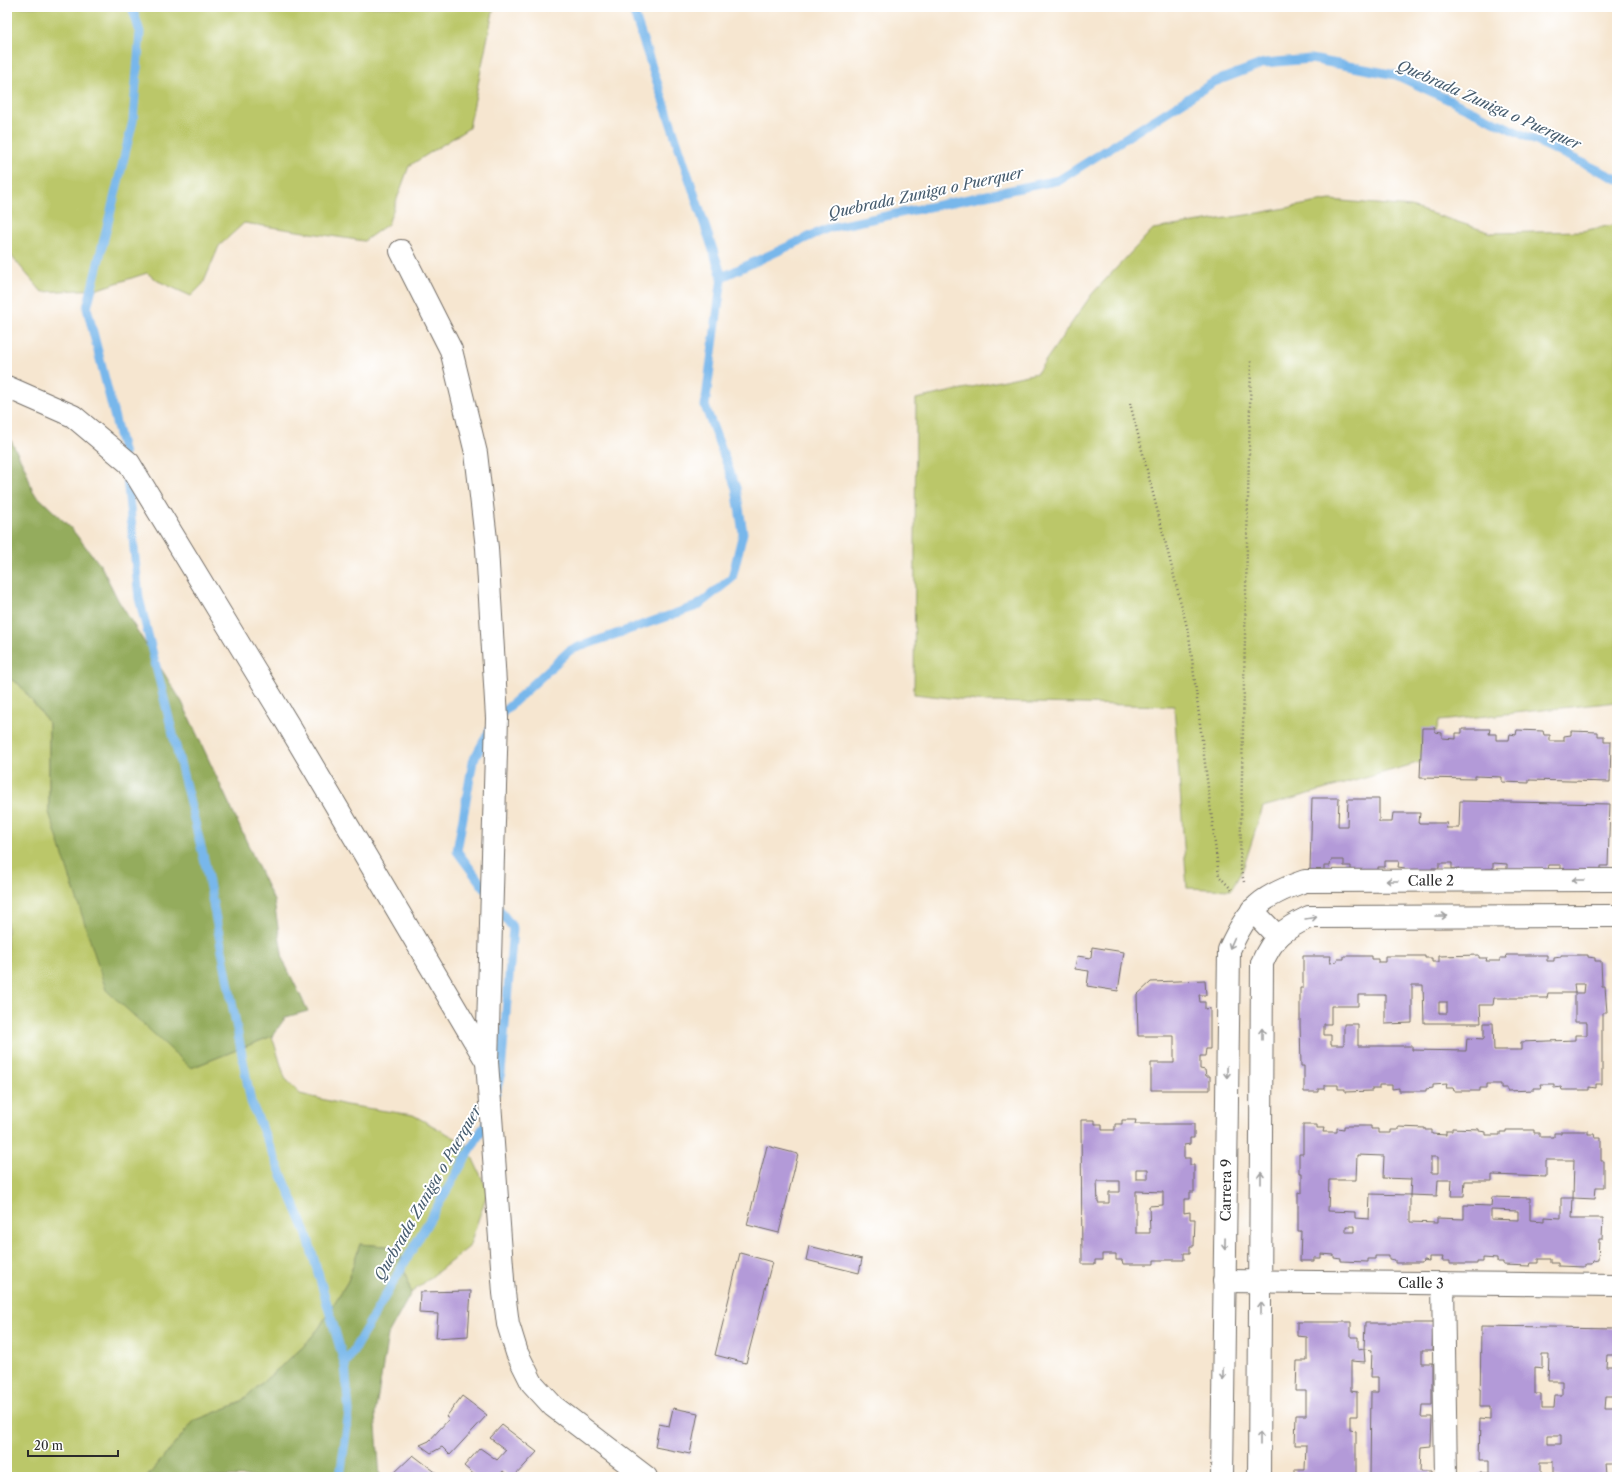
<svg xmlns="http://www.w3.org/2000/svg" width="1624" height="1484" font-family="'Libre Caslon Text',serif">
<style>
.green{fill:#bbc769;stroke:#73794a}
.forest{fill:#94ac5d;stroke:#606c44}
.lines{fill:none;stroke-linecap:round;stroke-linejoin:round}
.stream{stroke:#78b7eb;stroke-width:9}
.building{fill:#b39ad8;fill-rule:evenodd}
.street-casing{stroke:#726c65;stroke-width:24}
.secondary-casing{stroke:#726c65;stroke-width:24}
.path{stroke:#726c65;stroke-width:2.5;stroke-dasharray:1 3;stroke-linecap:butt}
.street{stroke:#fff;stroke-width:22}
.secondary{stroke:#fff;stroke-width:22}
.oneway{stroke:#a0a0a0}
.labels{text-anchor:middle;stroke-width:4;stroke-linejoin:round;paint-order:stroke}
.street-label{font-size:14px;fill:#2b2b2b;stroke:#fff}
.water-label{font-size:15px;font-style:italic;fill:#465c6e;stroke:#fff}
</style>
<rect width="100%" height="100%" fill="#fff"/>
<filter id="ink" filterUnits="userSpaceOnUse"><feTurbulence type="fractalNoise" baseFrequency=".025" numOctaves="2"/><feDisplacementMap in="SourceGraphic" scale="8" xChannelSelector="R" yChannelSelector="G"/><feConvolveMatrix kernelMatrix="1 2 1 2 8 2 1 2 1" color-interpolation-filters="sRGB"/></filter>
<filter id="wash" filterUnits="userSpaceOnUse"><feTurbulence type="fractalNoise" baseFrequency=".012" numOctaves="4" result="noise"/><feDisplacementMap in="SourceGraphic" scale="16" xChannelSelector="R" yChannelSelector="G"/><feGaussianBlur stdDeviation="0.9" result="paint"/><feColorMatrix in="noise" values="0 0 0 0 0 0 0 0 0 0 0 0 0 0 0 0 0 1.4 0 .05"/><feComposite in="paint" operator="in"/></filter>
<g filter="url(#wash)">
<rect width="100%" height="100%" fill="#f6e6d0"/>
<!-- green -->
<path class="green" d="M7,7H494L469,128L409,166L388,224L364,241L244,223L219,246L203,284L191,296L158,281L147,273L98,289L42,292L7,251Z
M1330,200L1411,207L1492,233L1582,231L1617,224V702L1439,721L1428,760L1263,807L1243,869L1231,890L1187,888L1174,706L986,702L914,694L916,399L1037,373L1092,294L1153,229L1253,214Z
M7,677L19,684L49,723V812L191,1068L272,1036L285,1078L300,1094L346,1105L413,1115L466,1144L488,1191L469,1247L411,1293L398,1247L360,1244L348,1281L319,1328L303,1347L239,1403L194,1421L147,1477H7Z"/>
<!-- forest -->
<path class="forest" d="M7,433L26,470L33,492L70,527L101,566L118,600L182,702L274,901L283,960L308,1011L286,1017L272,1036L191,1068L106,990L49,812V723L19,684L7,677Z
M360,1244L398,1247L411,1293L388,1335L375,1414L380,1477H147L194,1421L239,1403L303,1347L319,1328L348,1281Z"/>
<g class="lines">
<!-- stream -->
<path class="stream" d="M632,7L722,277
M124,454L87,308L133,121L140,32L132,7
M126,468L139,598L206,867L251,1102L306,1232L345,1365
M499,716L570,650L697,606L732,578L743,533L736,488L705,406L722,277L828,228L1059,180L1214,82L1264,63L1311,59L1396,75L1617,179
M488,893L457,851L473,761L491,728
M495,904L513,928L501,1073L496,1092
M340,1477L349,1412L345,1365L487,1121"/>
</g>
<g id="blocks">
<!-- building -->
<path class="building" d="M1422,728H1435V732L1442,733V738L1456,739V733H1462V729H1490L1489,734H1496V740H1509L1510,734L1516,735L1517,730L1543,731L1544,735H1550V741H1564V736L1571,735V731L1598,732V736H1604V742H1611L1610,782L1529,780V783L1502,782V777L1475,776V779L1420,778Z
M1312,798H1339L1338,826H1347L1348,799H1379V822H1392L1393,813H1420L1419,823H1447L1446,828H1459L1460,801L1610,804L1608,866H1601V872L1561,871V865H1548L1547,871L1507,870V864L1493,863V869H1486V874L1459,873V868L1452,869V863H1439V868H1432V872H1405V868L1398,867L1399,861H1385V867H1378V872L1351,871V866H1344V860H1331L1330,866H1324V870H1310Z
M1092,947L1124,952L1118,991L1087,986L1089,971L1075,969L1077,956L1091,958Z
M1479,955V958H1487L1486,961H1500V958H1507L1506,955H1547V961H1554V958L1561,957V955H1588V957L1595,958V961H1601L1602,986H1605L1607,1013H1602V1084H1596V1088L1589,1087V1090H1562L1561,1087L1554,1088V1084H1541L1542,1088H1534V1090L1507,1091V1088H1501V1084H1487V1088H1480V1091H1454L1453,1088H1446L1447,1084L1433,1085V1088L1426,1089V1091H1399V1088L1392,1089V1085H1379V1089H1372V1091L1345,1092V1089H1338V1085H1325V1089H1318V1092H1304V1066H1301L1300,1024V988H1303V956H1331L1330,963L1337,962V959H1344V956H1371V959H1378V962H1385V956H1425V958H1432V962H1439V956ZM1574,984H1585L1584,993H1575V1022H1587V1035H1575V1040L1521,1042V1050H1494L1493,1023H1484V1039L1467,1038L1466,1051L1412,1050V1046H1358V1024H1344V1045H1331V1035H1324V1024H1331V1006H1358V995H1385V1024L1412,1023V985H1423L1424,1023H1481L1480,1005H1493L1494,998H1547L1548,993H1575ZM1439,1002H1447V1013H1439Z
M1205,980L1206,995H1199L1200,1002H1205V1009L1210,1008V1049H1206L1205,1056H1200V1069L1205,1070L1206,1076H1210V1090H1151V1063H1174V1036H1138L1137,995L1151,982Z
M1081,1120H1095V1124H1102V1130H1115V1124H1122V1120H1136L1135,1124H1194V1138H1190V1144L1184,1145V1158H1190V1165H1194V1192H1190V1199H1184V1213L1190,1212V1219H1195L1194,1246H1190V1253H1184V1260H1154V1264H1123L1122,1260H1116V1254H1102V1260H1095V1264H1082ZM1136,1169H1148V1179H1136ZM1097,1181H1120V1192H1109V1203H1098ZM1136,1191L1163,1192V1205L1149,1206L1150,1233H1136Z
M1303,1125H1317V1128H1324L1323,1132H1337V1128L1344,1129V1126H1371V1129H1378V1133H1391V1130H1398V1127L1425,1128V1130H1432V1134L1446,1135V1131H1452V1128L1479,1129V1131L1486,1132V1135H1500V1132H1506V1130H1534V1133H1540V1137H1554V1133H1561V1131H1588V1134H1594L1595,1138H1601V1161H1604V1187H1596L1595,1199L1573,1198L1574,1160H1546V1177L1492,1175V1181H1465L1464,1196H1451L1452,1180H1438L1437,1196L1410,1195L1411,1179L1383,1178L1384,1156L1357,1155L1356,1180H1329L1328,1211L1355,1212V1218L1369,1219L1370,1194L1410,1195V1222L1437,1223V1218L1464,1219V1205L1491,1206L1492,1197L1530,1198V1220L1545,1221V1217L1561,1218V1198H1573L1572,1218H1603L1602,1239H1599L1598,1260L1592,1261L1591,1264H1585V1267L1558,1266V1263H1551V1259H1538V1263H1531L1530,1266L1503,1265V1262H1497V1259L1483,1258V1262H1477V1264H1450V1261H1442L1443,1257H1429V1261L1423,1260L1422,1263H1395V1260L1389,1259V1256H1375V1259H1368V1262L1341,1261V1259L1334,1258V1255L1321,1254V1258H1314V1261H1300L1301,1231H1298V1192L1302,1193V1173H1299V1154H1303ZM1431,1157H1438V1173H1431ZM1491,1210L1518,1211V1220L1491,1219ZM1346,1226H1355V1232H1346Z
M767,1146L798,1154L779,1233L747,1225Z
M809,1246L862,1259L859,1273L806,1260Z
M740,1253L772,1262L746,1363L715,1355Z
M471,1291L468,1336L436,1338L438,1314L419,1313L420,1292Z
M1297,1322H1351V1337H1358V1350L1364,1349L1365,1362L1351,1361V1391L1357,1392V1416H1350V1430L1356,1431V1477H1295V1469H1305L1306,1445H1295L1296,1415H1306V1391H1296L1297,1361H1307V1337L1297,1336Z
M1365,1323H1433L1432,1350H1422V1363H1432V1405H1422L1421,1417H1432L1431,1446L1421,1447L1420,1471H1431V1477H1370L1371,1392H1378V1377H1371L1372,1350L1364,1349Z
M1481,1326L1617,1328L1616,1355H1607L1606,1367H1616V1397H1606L1605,1409H1615V1463H1604L1605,1475H1614V1477H1560L1553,1476V1462H1540V1476H1533V1477H1479V1473H1489V1461H1479L1480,1419L1490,1420V1407H1480ZM1542,1354H1549L1548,1381H1562V1395H1555L1554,1408H1541V1394H1535V1367L1542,1368ZM1547,1435H1561V1444H1547Z
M462,1396L487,1415L450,1455L442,1447L431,1453L420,1445L429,1441L449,1419L446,1417Z
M673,1408L698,1413L690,1454L655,1447L659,1424L669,1426Z
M502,1425L537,1452L514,1477H510L503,1471L498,1477H477L464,1466L480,1448L497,1460L506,1450L490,1438Z
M413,1455L438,1474L435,1477H393L391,1476Z"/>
</g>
</g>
<g filter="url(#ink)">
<use href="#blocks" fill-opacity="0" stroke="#726c65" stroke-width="1"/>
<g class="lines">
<defs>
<g id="street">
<path d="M401,251L451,350L476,453L487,548L497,718L487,1062"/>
<path d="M7,387L73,416L129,463L289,726L487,1062L504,1293L508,1324L517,1353L532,1383L553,1406L646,1477"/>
<path id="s1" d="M1224,1281L1617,1285"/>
<path d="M1443,1283L1446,1477"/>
</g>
<g id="secondary">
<path d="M1252,910L1277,936"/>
<path id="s2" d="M1222,1477L1229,950C1248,908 1261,896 1305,881L1617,880"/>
<path d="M1259,1477L1262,963C1273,937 1284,929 1309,917L1617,916"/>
</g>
</defs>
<!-- street casing -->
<use href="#street" class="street-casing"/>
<!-- secondary casing -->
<use href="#secondary" class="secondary-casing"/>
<!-- path -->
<path class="path" d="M1130,403L1189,635L1219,876L1233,891
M1244,882L1240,866L1251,361"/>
<!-- street -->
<use href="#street" class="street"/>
<!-- secondary -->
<use href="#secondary" class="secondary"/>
</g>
<!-- one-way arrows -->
<defs><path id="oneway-shaft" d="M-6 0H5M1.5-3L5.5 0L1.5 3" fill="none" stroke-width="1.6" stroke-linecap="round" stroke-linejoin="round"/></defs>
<g class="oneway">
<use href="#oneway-shaft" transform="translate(1578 880) rotate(180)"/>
<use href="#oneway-shaft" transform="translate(1392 881) rotate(180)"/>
<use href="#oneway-shaft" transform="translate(1441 916)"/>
<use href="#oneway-shaft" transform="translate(1311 918) rotate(-9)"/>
<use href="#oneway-shaft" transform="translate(1232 943) rotate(114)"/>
<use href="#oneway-shaft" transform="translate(1262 1034) rotate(-90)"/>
<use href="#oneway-shaft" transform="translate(1227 1072) rotate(91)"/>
<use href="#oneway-shaft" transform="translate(1261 1178) rotate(-90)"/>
<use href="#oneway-shaft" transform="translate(1225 1244) rotate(91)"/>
<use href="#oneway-shaft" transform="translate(1261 1308) rotate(-90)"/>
<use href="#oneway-shaft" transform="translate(1223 1374) rotate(91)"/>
<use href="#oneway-shaft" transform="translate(1260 1438) rotate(-90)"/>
</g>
</g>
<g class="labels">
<!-- street labels -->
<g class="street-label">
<text dy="5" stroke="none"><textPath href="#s2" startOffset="760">Calle 2</textPath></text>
<text dy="5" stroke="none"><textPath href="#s2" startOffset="287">Carrera 9</textPath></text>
<text dy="5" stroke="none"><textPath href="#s1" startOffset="197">Calle 3</textPath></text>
</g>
<!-- water labels -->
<g class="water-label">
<text transform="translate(1489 105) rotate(24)" y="5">Quebrada Zuniga o Puerquer</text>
<text transform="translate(926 193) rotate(-12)" y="5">Quebrada Zuniga o Puerquer</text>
<text transform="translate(428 1193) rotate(-60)" y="5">Quebrada Zuniga o Puerquer</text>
</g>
</g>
<!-- margin -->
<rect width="1624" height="1484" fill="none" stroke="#fff" stroke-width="24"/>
<!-- scale -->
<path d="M28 1450v6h90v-6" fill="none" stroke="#2b2b2b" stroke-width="2"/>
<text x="34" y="1450" font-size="12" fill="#2b2b2b" stroke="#ffffff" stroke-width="3" paint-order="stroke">20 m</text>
</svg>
